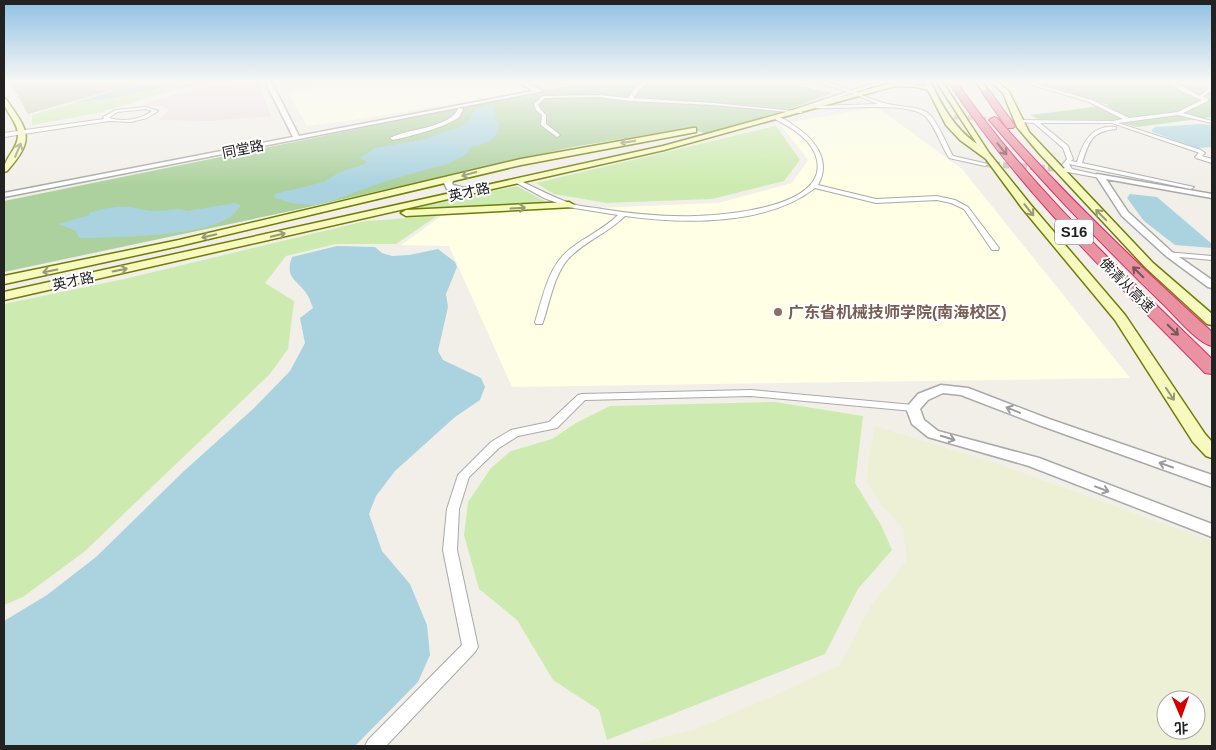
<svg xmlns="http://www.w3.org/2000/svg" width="1216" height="750" font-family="Helvetica,'Noto Sans SC',sans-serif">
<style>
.industrial{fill:#ebdbe8}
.education{fill:#ffffe5}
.construction{fill:#c7c7b4}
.farmland{fill:#eef0d5;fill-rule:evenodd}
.grass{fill:#cdebb0}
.forest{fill:#add19e}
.water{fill:#aad3df}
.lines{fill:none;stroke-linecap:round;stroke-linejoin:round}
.minor-tunnel-far1{stroke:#c8c6c1;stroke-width:4.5;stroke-dasharray:4.5 2.5;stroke-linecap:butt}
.minor-tunnel{stroke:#c8c6c1;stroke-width:6;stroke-dasharray:6 3;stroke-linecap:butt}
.minor-casing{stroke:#a9a9a9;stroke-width:2}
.tertiary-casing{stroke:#a9a9a9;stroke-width:3}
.secondary-casing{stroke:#707d05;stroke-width:3}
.motorway-casing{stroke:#dc2a67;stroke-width:2}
.minor{fill:#fff;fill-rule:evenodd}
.tertiary{fill:#fff;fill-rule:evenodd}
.secondary{fill:#f7fabf;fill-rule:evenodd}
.motorway{fill:#e892a2;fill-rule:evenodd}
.oneway{stroke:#979978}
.oneway2{stroke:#7b545c}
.oneway3{stroke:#9c9c9c}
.education-dot{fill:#8d6e63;stroke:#fff;stroke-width:2}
.labels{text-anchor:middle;stroke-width:4;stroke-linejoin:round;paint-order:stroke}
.far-street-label{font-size:14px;fill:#222;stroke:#fff}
.shield{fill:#fff;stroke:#646464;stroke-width:1}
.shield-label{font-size:15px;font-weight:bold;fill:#222}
.education-label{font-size:16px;font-weight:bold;fill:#785e54;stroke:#fff;text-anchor:start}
</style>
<rect width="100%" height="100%" fill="#f2efe9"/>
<!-- industrial -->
<path class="industrial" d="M245,81H258L271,116L210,121L159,120L169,110L162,106L144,105L152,101L193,89Z"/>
<!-- education -->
<path class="education" d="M354,81H513L525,88L522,92L360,119L307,126L288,92Z
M877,107L962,169L1130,378L512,387L449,246L401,245L444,214L718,203L792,183L808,160L780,124Z"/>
<!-- construction -->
<path class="construction" d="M10,81H160L113,90L28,114Z"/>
<!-- farmland -->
<path class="farmland" d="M723,81H877L878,82L834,92L780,81L726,83Z
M875,426L995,463L1212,541V746H628L695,729L771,697L840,665L871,605L907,561L903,529L880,503L867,483L868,462ZM1166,700H1196V730H1166Z"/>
<!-- grass -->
<path class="grass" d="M195,81H220L174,90L98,113L32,125V115L73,103L111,99L142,91Z
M776,126L800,160L784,181L712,199L606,203L554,194L536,183Z
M517,186L548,203L402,210Z
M437,216L396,244H336L286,256L265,283L294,301L288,349L270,374L84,552L23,597L4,605V304L124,279L366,221Z
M775,402L863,416L855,483L881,525L892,550L858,589L825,654L607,740L599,710L553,680L517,620L479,589L464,535L468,502L491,468L511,451L552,439L576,423L610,406Z"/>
<!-- forest -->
<path class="forest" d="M593,81H721L726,84L780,82L832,93L771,116L708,134L688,128L573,147L291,211L4,272V201Z
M1029,81H1164L1212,89V117L1138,127L1108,120L1038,119L1030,115L1109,105Z"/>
<!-- water -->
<path class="water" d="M163,81H191L110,99L73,103L116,90Z
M491,106L493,108L494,119L499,123C499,139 487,145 473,146L465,155L450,163L389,180L331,201L315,205L291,203L274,197L275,194L324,182L340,172L362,165L367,162L360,158L375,148L427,139L439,133L455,129L469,122C474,108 474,107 491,106Z
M1200,124L1212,125V147L1197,148L1152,132V129L1156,127Z
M1130,194L1157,197L1212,244V248L1175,245L1144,221L1127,198Z
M235,203L241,205C238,209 234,214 230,217C201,237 115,237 79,238L76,231L59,224L89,215V213C101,209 116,206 128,207C138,208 146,211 156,211C167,211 177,207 188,211Z
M337,246L375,247L382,253L392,256L409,255L438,249L455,262L457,267L446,294L448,307L438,351L443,360L481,378L485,387L480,400L455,417L395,471L376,496L369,514L382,551L410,584L427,625L430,655L418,682L355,746H4V621L47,595L96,557L184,471L253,409L290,371L305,343L300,318L313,308C311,304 310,299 308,296C298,279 284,280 292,257Z"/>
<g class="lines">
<!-- minor-tunnel-far1 -->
<path class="minor-tunnel-far1" d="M940,116L1019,121"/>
<!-- minor-tunnel -->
<path class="minor-tunnel" d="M985,164L1061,169"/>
<defs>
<path id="minor" d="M648,81H653L642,87L633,98L714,103L803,112L801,113L714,105L629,101L599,97L545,98L538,104L540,109L546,115V124L559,134L560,135L557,137L541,125L542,115L536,110L534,104L543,96L599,95L628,98L638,85Z
M812,81C841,81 866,101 893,105C904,107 923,107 930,115C938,123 947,145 953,156L988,164L985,166L949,158C941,145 936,129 927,118C913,100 837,110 814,108L816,106L878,104L849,92Z
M1019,81H1026L1092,100L1129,118L1178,112L1202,100L1181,91L1168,81C1175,81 1192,92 1200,96L1212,86V89L1203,97L1208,99V101L1183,113L1212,121V123L1178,115L1118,123L1201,150L1205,153L1202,156L1212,159V163L1196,158L1195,157L1199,153L1197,152L1112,123H1040L1068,146L1073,159L1071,161L1077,162C1083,142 1092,124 1116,127V129C1092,131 1089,141 1082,163L1194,187L1191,189L1069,164L1072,169L1103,176L1100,178L1062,171V169L1065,168L1062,165L1067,159L1063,148L1034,123L1019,122L1017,120L1113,121L1123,119L1089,102Z
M146,107L158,111L147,118L131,122L109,121L4,137V133L104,119L103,117L116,110ZM146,109L152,111C140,120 123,122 109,118L117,112Z
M459,108L463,109C463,110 460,115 460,116C450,126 408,137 393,140L390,138C409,128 448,129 459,108Z
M775,117C782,117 788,121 793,125C814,138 832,160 818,185L876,199L937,196L955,200L968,207L999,248L998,250H992L964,209L951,203L937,200L876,203L815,188C767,226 683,224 625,216C608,233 585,241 569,258C554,274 550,302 543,322L542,324H536L535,322C543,297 548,266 570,249C585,237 604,229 618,215L568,207L544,198L513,181V179H517C535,188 553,197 572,204C582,207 592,207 602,209C633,214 665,217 696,216C727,215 827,207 817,160C813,140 792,128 775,119Z
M1166,252L1212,256V260L1169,256L1165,254Z
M751,390L913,405L918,408L913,411L751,396L585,400L557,428L518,436L499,448L469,477L459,509L457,550L478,647L475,652L386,746H365L368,740L462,645L443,550L447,509L458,475L491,442L511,430L549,422L578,395L582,394Z"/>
<path id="tertiary" d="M265,81H271L299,136L533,91L517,81H524L543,91L4,197V193L293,137Z
M881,81H889L776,118L771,117Z
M1097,174L1212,194V198L1106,179L1128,212L1172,252L1212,280V288L1208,287L1166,256L1122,216L1096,176Z
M448,177L455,179L452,183L453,185L464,188L482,185L486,187L464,192L447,189L444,183Z
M941,385L968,388L1049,419L1212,475V487L1039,425L961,395L943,393L928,400L920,409L924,420L938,431L1039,458L1212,524V537L1029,466L928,437L912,424L906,408L918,394Z"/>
<path id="secondary" d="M924,81H930C942,106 954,128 977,144L936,81H942L989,153L1030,204L1125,315L1205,434L1212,442V458L1206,456L1193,442L1115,320L1022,208L986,159L960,140L946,125L928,90L917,87L895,86L664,150L4,300V292L663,146L895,82L926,86Z
M975,81H981L989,92L988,93H984Z
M990,81H997L1009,92L1029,132L1153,263L1212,314V325L1207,324L1145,267L1038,152L1017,127L1003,93Z
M4,98L6,99C28,131 36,138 7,171L4,172C3,158 18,150 18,135C18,120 3,112 4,98Z
M693,128H696V132L521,165L179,246L4,284V276L179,240L521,159Z
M569,202L574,205L573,207L406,216L401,213L406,210Z"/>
<path id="motorway" d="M948,81H956C1028,186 1122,271 1212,359V374L1205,373C1114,280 1019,191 948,81Z
M983,90H989L1015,126L1013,128H1007L982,92Z
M994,117L997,118C1064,194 1137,264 1212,332V346C1198,343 1177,318 1166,307C1105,248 1046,187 991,122L989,120Z"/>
</defs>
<!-- minor casing -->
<use href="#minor" class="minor-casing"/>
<!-- tertiary casing -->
<use href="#tertiary" class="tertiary-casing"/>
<!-- secondary casing -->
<use href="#secondary" class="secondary-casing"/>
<!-- motorway casing -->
<use href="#motorway" class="motorway-casing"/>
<!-- minor -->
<use href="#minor" class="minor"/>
<!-- tertiary -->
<use href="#tertiary" class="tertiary"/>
<!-- secondary -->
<use href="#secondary" class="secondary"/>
<!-- motorway -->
<use href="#motorway" class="motorway"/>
</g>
<!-- one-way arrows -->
<defs><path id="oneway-shaft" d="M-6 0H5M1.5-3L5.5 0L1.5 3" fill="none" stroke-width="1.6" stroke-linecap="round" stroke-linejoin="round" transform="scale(1.25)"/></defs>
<g class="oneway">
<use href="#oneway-shaft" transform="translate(628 142) rotate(170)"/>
<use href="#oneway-shaft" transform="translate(18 150) rotate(-67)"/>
<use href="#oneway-shaft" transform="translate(469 174) rotate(165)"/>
<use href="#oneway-shaft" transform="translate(518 208) rotate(-3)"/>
<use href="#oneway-shaft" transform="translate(1029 210) rotate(51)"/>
<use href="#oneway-shaft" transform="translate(1101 215) rotate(-134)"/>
<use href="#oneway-shaft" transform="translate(278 235) rotate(-13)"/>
<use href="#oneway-shaft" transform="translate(209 236) rotate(167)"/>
<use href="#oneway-shaft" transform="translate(120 270) rotate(-12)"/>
<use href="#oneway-shaft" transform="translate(50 271) rotate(169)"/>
<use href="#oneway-shaft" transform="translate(1170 394) rotate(56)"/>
</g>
<g class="oneway2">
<use href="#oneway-shaft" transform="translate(1002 149) rotate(51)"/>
<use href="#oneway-shaft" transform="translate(1138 272) rotate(-136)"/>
<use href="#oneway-shaft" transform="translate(1173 330) rotate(44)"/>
</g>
<g class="oneway3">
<use href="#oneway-shaft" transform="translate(1013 410) rotate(-158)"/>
<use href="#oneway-shaft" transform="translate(948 438) rotate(17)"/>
<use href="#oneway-shaft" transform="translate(1166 465) rotate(-161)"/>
<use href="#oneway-shaft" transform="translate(1102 489) rotate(21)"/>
</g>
<!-- sky -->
<linearGradient id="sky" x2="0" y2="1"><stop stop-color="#8fc0e4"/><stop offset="0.44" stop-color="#f9f8f5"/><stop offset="1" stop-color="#f9f8f5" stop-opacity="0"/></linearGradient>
<rect width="1216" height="186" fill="url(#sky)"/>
<!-- markers -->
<circle class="education-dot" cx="778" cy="312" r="5"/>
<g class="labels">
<!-- far-street labels -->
<g class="far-street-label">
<text transform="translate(243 149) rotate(-11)" y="5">同堂路</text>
<text transform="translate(469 192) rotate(-13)" y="5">英才路</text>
<text transform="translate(73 281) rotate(-12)" y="5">英才路</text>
<text transform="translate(1127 285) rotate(45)" y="5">佛清从高速</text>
</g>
<!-- shield labels -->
<rect class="shield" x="1055" y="219.5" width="38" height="25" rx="4"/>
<g class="shield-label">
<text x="1074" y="237">S16</text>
</g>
<!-- education labels -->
<g class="education-label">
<text x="788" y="318">广东省机械技师学院(南海校区)</text>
</g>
</g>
<!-- border -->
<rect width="1216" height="750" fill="none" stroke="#222222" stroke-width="10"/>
<!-- north arrow -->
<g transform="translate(1181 715) rotate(178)"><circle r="24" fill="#ffffff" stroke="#a7a7a7"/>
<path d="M0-4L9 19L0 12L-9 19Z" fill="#d40000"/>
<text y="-8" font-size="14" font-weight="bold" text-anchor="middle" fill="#222222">北</text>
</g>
</svg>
